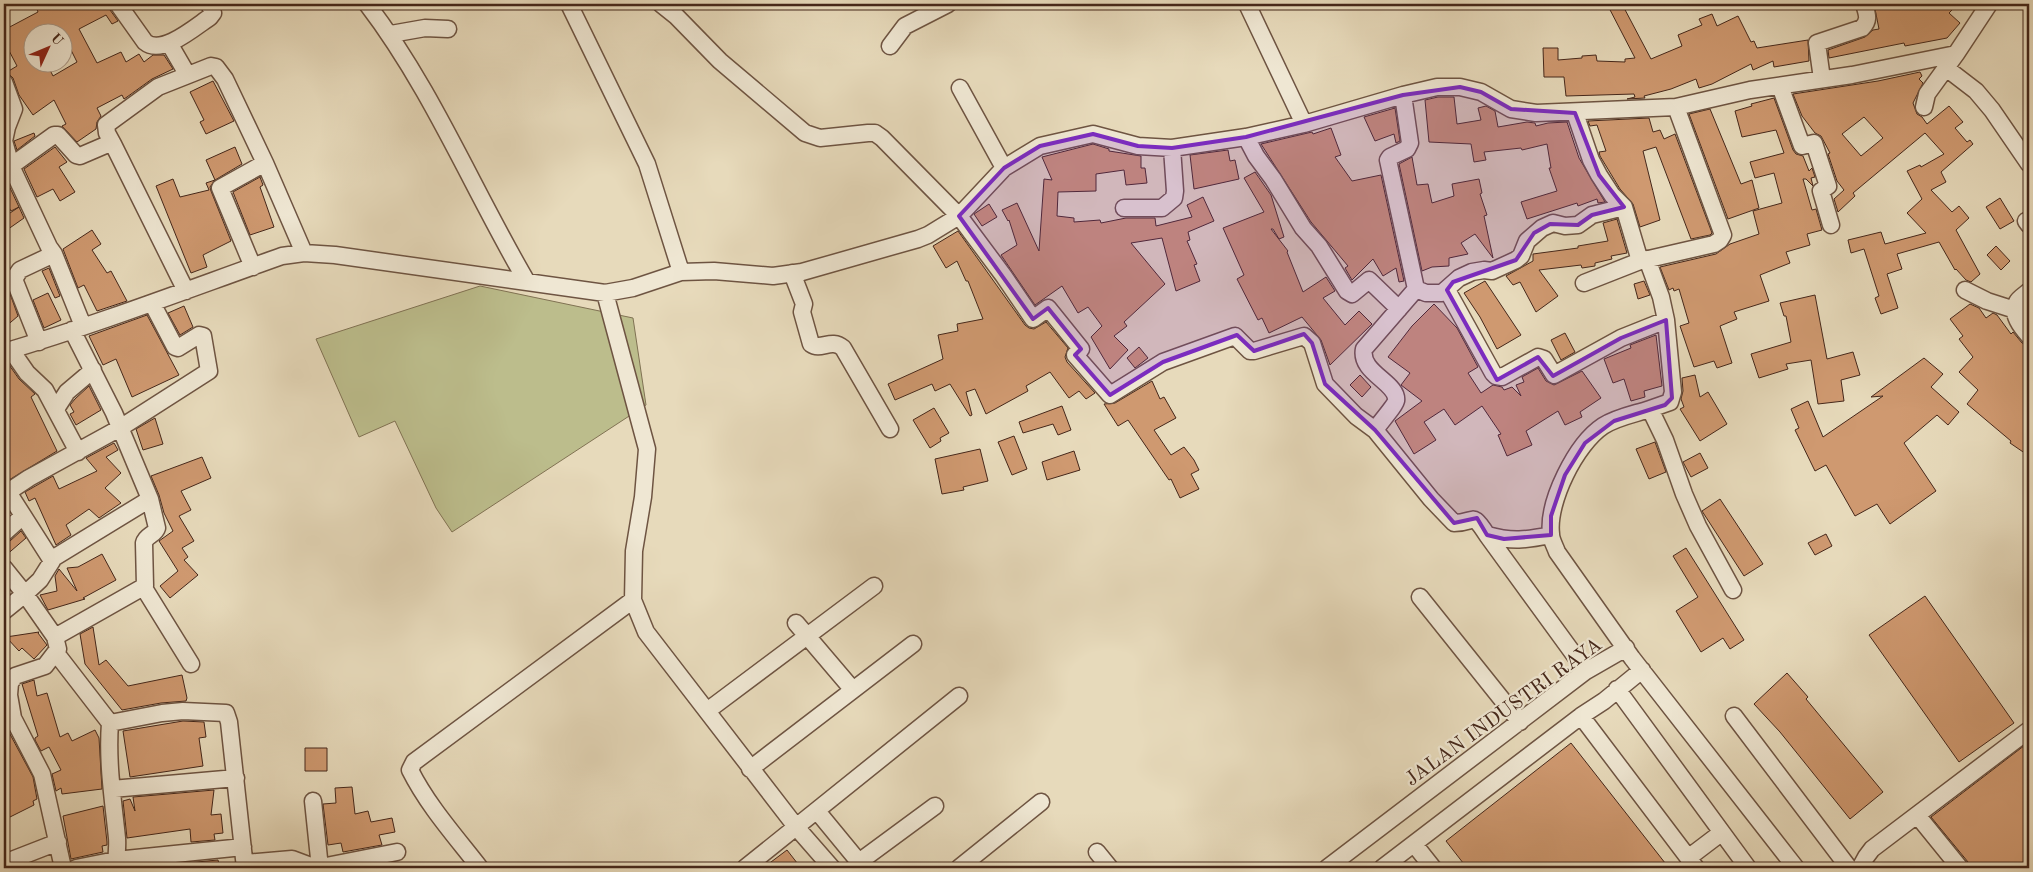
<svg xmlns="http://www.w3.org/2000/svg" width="2033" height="872" font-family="'Old Standard TT',serif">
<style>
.green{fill:#bcbd8c;stroke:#807253}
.building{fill:#cf9970;stroke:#45271a;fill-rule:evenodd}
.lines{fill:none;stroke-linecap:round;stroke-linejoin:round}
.minor-casing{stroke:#6e5442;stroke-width:19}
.minor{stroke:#efe7d3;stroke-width:16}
.marked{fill:#7b2cbf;fill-opacity:0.2;stroke:#7b2cbf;stroke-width:4;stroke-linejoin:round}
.labels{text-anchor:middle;stroke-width:4.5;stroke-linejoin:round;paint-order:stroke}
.street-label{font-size:20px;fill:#45271a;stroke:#efe7d3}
</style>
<rect width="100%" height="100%" fill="#e7dabb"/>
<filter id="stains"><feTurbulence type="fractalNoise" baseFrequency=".004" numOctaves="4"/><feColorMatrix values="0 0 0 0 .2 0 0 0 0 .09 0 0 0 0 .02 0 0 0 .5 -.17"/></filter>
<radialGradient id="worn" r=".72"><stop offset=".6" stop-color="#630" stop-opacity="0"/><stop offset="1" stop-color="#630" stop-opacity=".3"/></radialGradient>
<!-- green -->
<path class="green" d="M480,286L633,318L646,405L452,532L436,508L395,421L359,437L316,339Z"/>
<!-- building -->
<path class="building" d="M35,4H108L110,10L118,21L112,24L106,15L79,29L97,63L121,52L126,62L139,54L144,62L153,55H164L173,69L152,79L127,97L124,99L122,95L97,108L101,116L97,122L96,129L77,142L62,126L66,124L54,100L33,115L19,95L13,78L7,72L17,66L4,41V30L38,12ZM60,28L77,62L53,76L46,62H32V32H46Z
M1607,4H1622L1651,59L1682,46L1678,35L1702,25L1699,19L1712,14L1717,26L1738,16L1751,42L1754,41L1757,48L1808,40L1809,61L1774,67L1773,61L1753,70L1751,64L1712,84L1699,88L1696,79L1671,89L1644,96L1645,98L1627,99L1635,97L1634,94L1566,96L1564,77H1544L1543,48H1558V60L1582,58V56L1596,55L1597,61L1625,62V59L1635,58Z
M1874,4H1958L1949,13L1960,23L1947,38L1905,46L1904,43L1829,58L1828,50L1865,37L1873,30L1879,29Z
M1920,72L1922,76L1919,79L1923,83L1913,103L1917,114L1922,117L1927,124L1949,106L1963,122L1955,128L1967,142L1970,140L1973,144L1941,172L1946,182L1931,190L1952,212L1959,206L1969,218L1956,230L1980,274L1971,282L1966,280L1956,269L1955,270L1939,242L1897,254L1902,269L1887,274L1898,308L1881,314L1875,298L1879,296L1864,249L1851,253L1848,240L1881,232L1885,244L1926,233L1907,213L1922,199L1907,171L1920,165L1921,167L1944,154L1925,133L1853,193L1855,196L1838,212L1834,199L1844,190L1837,181L1828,154L1830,153L1821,136L1815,133L1802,116L1793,94L1878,81ZM1864,117L1883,138L1861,156L1842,134Z
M213,81L234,121L206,134L200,122L204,120L190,92Z
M1438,97H1454L1457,124L1481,120L1478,108L1486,106L1495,111L1498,127L1527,122L1535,123L1536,126L1548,123L1567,122L1579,158L1605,202L1598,203L1597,199L1578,206L1577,203L1527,219L1521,202L1557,191L1549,168H1551L1547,144L1522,150L1521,148L1484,152L1486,160L1474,162L1471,144L1429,142L1425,100Z
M1774,98L1793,150L1796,154L1803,156L1809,171L1812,168L1815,177L1811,178L1813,186L1806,179H1803L1812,210L1816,209L1822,230L1807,234L1810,245L1786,252L1790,263L1760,275L1769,301L1734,312L1737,319L1720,326L1732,363L1717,368L1714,361L1694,367L1680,326L1689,323L1679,289L1674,291L1673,288L1669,290L1660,267L1716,254L1730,244L1759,234L1753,211L1782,203L1774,173L1755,178L1750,162L1784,153L1776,130L1742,137L1735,111L1752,106L1751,104Z
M1395,108L1400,141L1396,143L1394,134L1375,141L1364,117Z
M1710,109L1741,184L1752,180L1759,208L1728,219L1689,114Z
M1649,118L1653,132L1660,130L1664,139L1675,134L1712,233L1710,235L1691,239L1656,147L1643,151L1660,220L1640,227L1633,204L1620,189L1600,156L1599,152L1606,151L1597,125L1590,126L1588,121Z
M1331,128L1341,155L1335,157L1352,181L1381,175L1404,281L1399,282L1396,268L1383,276L1373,259L1352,280L1345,268L1348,266L1311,222L1261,144L1312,132L1313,134Z
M34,133L35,136L17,150L14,141Z
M1093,144L1109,149V151L1141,156V168H1145L1147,183L1126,185L1124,170L1096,174V191L1058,192L1057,216L1074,218V222L1100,220L1101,223L1126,218H1155L1156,226L1192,217L1187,205L1203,197L1214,221L1188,232L1190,240L1187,241L1197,264L1194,265L1200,281L1176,291L1162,238L1131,243L1165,284L1124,322L1127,326L1114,336L1128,350L1110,369L1091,337L1102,326L1088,307L1078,313L1062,286L1035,305L1001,255L1017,245L1009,220L1008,221L1002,210L1017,203L1039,251L1044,179L1052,180L1042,157Z
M55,147L67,162L59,167L75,192L60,201L53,189L37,197L24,169Z
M235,147L242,164L215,180L206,160Z
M1228,150L1230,161L1235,160L1239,179L1194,189L1190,155Z
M1412,157L1417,185L1428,184L1432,203L1454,196L1452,184L1479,179L1482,193L1480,194L1487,215L1484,216L1493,258L1475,234L1461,243L1468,254L1449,258V266L1432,267L1422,271L1399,164Z
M1255,172L1271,195L1284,237L1279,239L1273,229H1271L1288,251L1287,252L1303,292L1326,277L1335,291L1323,298L1345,325L1359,311L1372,324L1330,365L1321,340L1302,317L1269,333L1262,318L1258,320L1237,279L1244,275L1223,228L1264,212L1244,178Z
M4,175L19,207L11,211L4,199Z
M260,177L263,185L260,187L274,227L250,235L233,192Z
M173,179L180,197L209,190L206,183L215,180L210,187L211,191L231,241L203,255L207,267L191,273L156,186Z
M2000,198L2014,221L2000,229L1986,207Z
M989,204L997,217L982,226L974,214Z
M19,207L24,218L4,232V217Z
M1617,219L1627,253L1611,256L1612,259L1595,263V266L1582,268L1581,265L1539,270L1558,296L1536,312L1520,282L1513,285L1506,276L1533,261V254L1578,248V246L1608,241L1603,223Z
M92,230L101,244L92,250L107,273L111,271L127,301L97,311L84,285L78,288L63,249Z
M958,231L1025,325L1029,328L1034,329L1046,322L1068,348L1065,357L1067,362L1095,393L1086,399L1079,391L1069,398L1050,372L1026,386L1028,391L986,414L975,389L966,392L972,415L970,416L950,384L935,391L932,384L895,400L888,384L943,359L938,335L958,331L957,324L983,319L968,281H966L957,261L946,268L933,246Z
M1996,246L2010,261L2001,270L1987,255Z
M49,268L60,296L55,298L42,271Z
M4,277L18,316L4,328Z
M1485,281L1521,335L1497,349L1480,317L1464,293Z
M1644,281L1650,295L1638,299L1634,284Z
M48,293L61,320L44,328L33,300Z
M1815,295L1827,359L1853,352L1860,375L1841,380L1844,401L1818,404L1811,360L1786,364L1788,369L1759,378L1751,354L1791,342L1786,316H1784L1780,303Z
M1434,304L1457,328L1478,367L1468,373L1481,393L1493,385L1502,387L1504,390L1512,387L1521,396L1516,385L1524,382L1522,377L1538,368L1546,381L1554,385L1582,371L1601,398L1580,412L1582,417L1565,425L1558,411L1526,431L1532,445L1507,456L1498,435L1501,434L1482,406L1455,425L1444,409L1424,422L1436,440L1414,454L1395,421L1422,401L1401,385L1410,373L1388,357L1412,326Z
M1970,304L1979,308L1986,318L1993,313L1997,315L2011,334L2013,332L2022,343L2029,346V456L2010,443L2011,441L1967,404L1978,390L1959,372L1973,357L1959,339L1963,336L1950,319Z
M184,306L193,327L180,335L168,313Z
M147,315L179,375L132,397L116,359L103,365L89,336Z
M1565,333L1575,352L1561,360L1551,340Z
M1656,335L1662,386L1644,391L1645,397L1631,401L1624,379L1613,383L1604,359L1631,348L1630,345Z
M1139,347L1148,358L1135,368L1127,358Z
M1924,358L1943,374L1931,387L1959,412L1948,425L1937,415L1904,443L1936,491L1890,524L1877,504L1855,516L1826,465L1815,471L1795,430L1799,428L1791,409L1808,401L1823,437L1883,396L1871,397Z
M4,362H7L19,379L35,394L31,397L57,451L4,483Z
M1360,375L1371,387L1362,397L1350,385Z
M1695,375L1700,397L1708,392L1727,424L1700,441L1680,409L1684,407L1681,399L1683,391L1682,378Z
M1152,381L1160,399L1164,397L1176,418L1154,430L1171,455L1184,447L1194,460L1199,470L1191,474L1199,489L1180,498L1171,479L1169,480L1128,420L1118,426L1104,404L1115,403Z
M89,386L101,410L76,425L70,414L74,412L70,405L75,399Z
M1062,406L1071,430L1058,435L1053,424L1023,433L1019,422Z
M934,408L949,433L940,438L941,441L930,448L913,420Z
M155,418L163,444L143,450L136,429Z
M1014,436L1027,469L1012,475L998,442Z
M1655,442L1666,472L1649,479L1636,449Z
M114,443L118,450L106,457L121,473L105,488L121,503L99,518L89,509L66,525L71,535L56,545L35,498L29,501L25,492L53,476L59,489L97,471L86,458Z
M980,449L988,481L963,487L964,490L942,494L935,459Z
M1074,451L1080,470L1047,480L1042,462Z
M1700,453L1708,468L1691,477L1683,462Z
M202,457L211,478L181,491L191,510L179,516L194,541L182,548L188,557L184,560L198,575L170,598L160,586L178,571L159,541L173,531L164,513L159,495L151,476Z
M1720,499L1763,564L1744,576L1702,511Z
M21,531L26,538L4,557V543L10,541Z
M1826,534L1832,546L1815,555L1808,543Z
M1686,548L1744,640L1730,649L1723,638L1701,652L1676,611L1698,597L1673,556Z
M102,554L116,580L83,598L85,599L48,610L40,595L57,591L55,576L59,569L77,591L67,568L78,567Z
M1925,596L2014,723L1959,762L1869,635Z
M93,627L99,665L106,660L128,686L182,675L187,698L186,701L161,703L122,710L85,664L80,634Z
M39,632L38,633L47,645L34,659L22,648L19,651L6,637Z
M1787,673L1808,697L1806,699L1883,792L1850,819L1780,732L1754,704Z
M34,680L37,696L47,693L60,737L68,733L72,741L95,730L99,738L102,789L62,794L61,788L56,791L52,774L61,770L49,747L41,751L35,740V738L38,736L22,684Z
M183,721L204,722L206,737L199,738L203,766L130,777L123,731Z
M4,723L33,777L37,799L33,801L34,805L4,820Z
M2029,742V868H1970L1968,862L1931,817Z
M1571,743L1669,868H1467L1446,841Z
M305,748H327V771H305Z
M352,787L355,814L368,811L371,822L392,818L395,832L379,835L382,845L343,852L341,843L328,845L323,804L336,803L335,788Z
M214,790L211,815L221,814L223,833L214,834L215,840L191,842L190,829L127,838L123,801L130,799L135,811L133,797Z
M103,806L107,842V845L102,846L103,852L71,859L63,816Z
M787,850L801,868H763Z
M218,860L220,868H144V867Z"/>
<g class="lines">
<defs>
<path id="minor" d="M118,4L145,42C162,56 195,27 210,17L213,13L209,4
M367,4C432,89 473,190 527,282
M569,4L647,164L681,272
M661,4L676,16L720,61L805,133L820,138L868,133H875L882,138L959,216L1003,275L1033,319L1048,308L1081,349L1075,355L1110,395L1163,362L1235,336L1250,351H1254L1304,336L1312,343L1325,384L1356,416L1375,430L1431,499L1454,523C1476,523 1471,510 1487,535C1512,542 1526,540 1551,535
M1247,4L1304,124
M391,34L425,28L448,29
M169,43L187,74
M890,46L905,26L948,4
M1946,68L1976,91L1992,110L2029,164
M1822,79L1817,43L1862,28C1870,20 1867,14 1864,4
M4,82L14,109L7,127L4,141L11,166L49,247L54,254L83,326
M1780,86L1802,146L1814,143L1828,186L1821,191L1831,225
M960,88L1004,168
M1403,95L1410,143L1407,149L1390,157L1388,160L1416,289
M1924,107L1927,94L1956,54L1989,4
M1575,113L1591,160L1599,175L1612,195L1624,207L1640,261
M1246,137L1256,156L1273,179L1303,228L1319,246L1347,291L1352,294L1369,280L1399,309
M113,144L107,133L106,125L158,87L211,66L216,67L225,79L265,163L304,253
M11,166L54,135H58L76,155L80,156L108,144H113L186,291
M1124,208H1162L1174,198L1175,191L1172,148
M2026,221L2029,225
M1647,259L1661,297L1666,320L1673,392L1670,402L1650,409
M253,267L220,188L265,163
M792,273L804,304L802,312L811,344C821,351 831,338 843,348L890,429
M1584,283L1640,261L1714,244L1720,240L1723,235L1676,107
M1447,290L1493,373L1496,376L1502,377L1538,357L1544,359L1554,375L1621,338L1666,320
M1965,290L1987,301L2015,310
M2029,291C2026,294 2019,298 2017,302C2010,314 2022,328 2029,336
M605,293L647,449L643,497L634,551L633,600L646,632L797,828L832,868
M39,342L14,279L20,270L54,254
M11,350L27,373L45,390L78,452
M4,352C98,324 189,289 282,256L304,253L335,255L605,293L633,288L681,272L714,271L773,276L802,272L918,239L928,235L959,216L1004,168L1040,146L1093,134L1138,146L1172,148L1246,137L1304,124L1403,95L1437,87H1460L1481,92L1511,109L1536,113L1676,107L1750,90L1852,75L1956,54
M56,409L67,392L93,370
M1375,430C1379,424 1396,404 1396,401C1399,383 1359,373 1364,349L1416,289L1426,293H1442L1459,278L1472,272L1484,270L1492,271L1516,260L1521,256L1527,241L1542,228L1553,223L1565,226L1578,225L1592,215L1624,207
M4,533L23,516
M1487,535L1586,671
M52,559L150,499
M4,568L25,594L4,611
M144,588L191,664
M1733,590L1698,526L1684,494L1665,440L1650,409C1635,414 1617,417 1603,426C1576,444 1547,502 1551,534C1551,540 1555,546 1557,552L1632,658L1796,868
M1420,597L1520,722
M796,623L853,690
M55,637L145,586L144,543C146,535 155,535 157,528L150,499L114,413L72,330
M56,653L110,723C107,762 113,799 117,838C118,849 115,858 118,868
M1617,689L1748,868
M707,711L874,586
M1581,716L1696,868
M1734,716L1849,868
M110,723L162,713L183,711L226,713L229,722L245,868
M750,769L913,644
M112,789L236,778
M313,801L320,868
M817,811L859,862L935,806
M1917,815L1960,868
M1414,844L1433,868
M1097,852L1110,868
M1688,858L1721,833
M4,863L58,842
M245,863L292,859L316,868L397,852
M63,868L42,774L13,718L9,695L10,683L15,676L45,666L58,649L55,637L25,594L40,580L52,561L8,492L29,478L120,428L209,371L203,336L199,335L178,348L175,347L152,303
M76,868L116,860L243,847
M480,868C456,837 428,806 410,770L414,762L633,600
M745,868L959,696
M959,868L1041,802
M1327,868L1586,671L1626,648
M1382,868L1581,716L1604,701L1642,670
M1860,868L1866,857L1872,849L2029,730"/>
</defs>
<!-- minor casing -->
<use href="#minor" class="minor-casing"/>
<!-- minor -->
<use href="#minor" class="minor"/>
</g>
<!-- marked area -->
<path class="marked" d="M1460,87L1481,92L1511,109L1575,113L1599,175L1624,207L1592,215L1578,225L1550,224L1534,233L1516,260L1453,282L1447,290L1497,380L1538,357L1553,376L1621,338L1666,320L1672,398L1665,405L1614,421L1585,443L1565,475L1551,516V535L1504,539L1487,535L1477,518L1454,523L1375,430L1325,384L1312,343L1304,334L1254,351L1237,335L1163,362L1110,395L1075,355L1081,349L1048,308L1033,319L959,216L1004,168L1040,146L1093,134L1138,146L1172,148L1246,137L1403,95Z"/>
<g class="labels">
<!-- street labels -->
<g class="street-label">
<text transform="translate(1503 711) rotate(-36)" y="7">JALAN INDUSTRI RAYA</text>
</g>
</g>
<!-- margin -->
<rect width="2033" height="872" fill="none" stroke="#e7dabb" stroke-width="20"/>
<rect x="5" y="5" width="2023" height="862" fill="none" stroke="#45271a" stroke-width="2.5"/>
<rect x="10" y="10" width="2013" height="852" fill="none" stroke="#45271a"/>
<!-- north arrow -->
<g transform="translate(48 48) rotate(46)"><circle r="24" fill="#efe7d3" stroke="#ab9a89"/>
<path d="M0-4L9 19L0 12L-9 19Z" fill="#8f2418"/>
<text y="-8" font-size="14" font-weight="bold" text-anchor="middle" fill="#45271a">U</text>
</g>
<rect width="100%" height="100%" filter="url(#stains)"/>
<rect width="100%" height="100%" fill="url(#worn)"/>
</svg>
